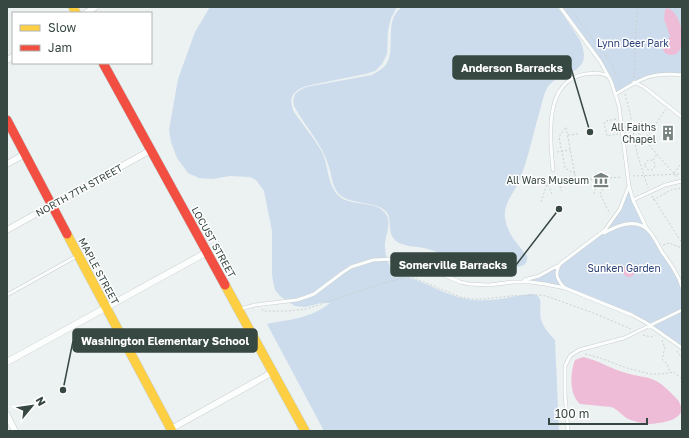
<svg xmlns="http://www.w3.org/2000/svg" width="689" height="438" font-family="'Golos Text',sans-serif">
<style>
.green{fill:#ccdcec}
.water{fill:#efbcd7}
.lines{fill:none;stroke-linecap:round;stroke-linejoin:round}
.lane-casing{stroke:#c9cfce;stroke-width:4}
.street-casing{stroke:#c9cfce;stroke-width:7}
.slow-casing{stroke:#c3d0ce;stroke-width:10}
.jam-casing{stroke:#c3d0ce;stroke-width:10}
.path{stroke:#cbd1d1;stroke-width:1;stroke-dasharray:2 2;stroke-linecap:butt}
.lane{stroke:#fcfdfd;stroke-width:3}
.street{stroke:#fcfdfd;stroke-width:6}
.slow{stroke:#ffcf43;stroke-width:9}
.jam{stroke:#f24e42;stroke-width:9}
.labels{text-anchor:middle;stroke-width:3;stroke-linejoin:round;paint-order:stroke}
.park-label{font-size:10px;fill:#2b4279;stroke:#fff}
.poi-label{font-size:10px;fill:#374842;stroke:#fff;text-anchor:end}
.street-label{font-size:10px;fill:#374842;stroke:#fff}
.leader{fill:none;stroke:#374842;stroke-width:1.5}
.callout-dot{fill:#374842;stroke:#fff;stroke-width:1.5}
.callout{fill:#374842;stroke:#374842;stroke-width:1.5}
.callout-label{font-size:11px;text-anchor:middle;font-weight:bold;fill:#fff}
</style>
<rect width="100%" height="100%" fill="#ecf1f1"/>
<!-- green -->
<path class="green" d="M210,7H397L391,18L388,31L387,54L382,64L375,71L365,74L306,86C292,92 288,97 294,112C303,125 314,138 322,152C329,167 327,186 340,197C352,207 378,199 387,216C391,225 386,234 385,243C384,254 389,265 394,275C418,276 439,293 462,298C484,304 508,297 530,294C546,294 538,308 541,319C543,327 549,334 555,340L559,431H324L267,324C290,319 310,319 330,303H321L305,307L295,306L280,296L275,290L273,281L272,273V231L264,191L256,180L250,177L230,176L212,179L199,178L188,173L177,158L171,142L169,130L178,79L195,32Z
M402,7H558L580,40C596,77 559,69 547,88C543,96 541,106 539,114C532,137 528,160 519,181C514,193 503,204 505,218C507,234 518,244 527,256C528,264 524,266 517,267C484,272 458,259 428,249C418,246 404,247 396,241C385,232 395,216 383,209C370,201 350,204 340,195C332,187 332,177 329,167C323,145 305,126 294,106C292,94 296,92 306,87L372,75C376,72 381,70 385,66C398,50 382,21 402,7Z
M560,7H682V75H655L616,94L605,70Z
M629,186L640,216L671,266L682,287V348L645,322L577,292L545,284L513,282L528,280L560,264L599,236L620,209Z"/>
<!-- water -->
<path class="water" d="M667,8C686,13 689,66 665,53L663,50L670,36L664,19L665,10Z
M623 271a6 6 0 1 1 12 0a6 6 0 1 1-12 0Z
M583,357C598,360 611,369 626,373C638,377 651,376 661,384C665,387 669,391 672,394C675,397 679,400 680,404C688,421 657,424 646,424C642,423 636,422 631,420C623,418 620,410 611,407L580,404C569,395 570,372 575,360Z"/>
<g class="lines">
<defs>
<path id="lane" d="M560,7L600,61L611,81L619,106L629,186L620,209L605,230L560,264C554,273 557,280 564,287
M634,82L644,87L682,117
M616,94C642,78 651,72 682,75
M553,170C550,139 543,81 585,74C593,73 602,72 609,77
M629,186L633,200L647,229
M633,200L665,185L682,181
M604,233C616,226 634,218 647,229C653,234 658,245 662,252C670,263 678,274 682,287
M524,280L539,276L557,266
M7,295L77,256
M240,309L255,305L297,300L306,297L314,294L342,273L351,267L373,260L395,259L418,264L460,282L469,284L489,285L513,282H530L545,284L565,288L632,315L645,322L682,348
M568,431L565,394V366L570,356L579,350L624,338L682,310"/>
<path id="street" d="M86,13L95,7
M7,60L13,57
M7,164L25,154
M7,230L151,150
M7,362L207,252
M7,415L15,431
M169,430L273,372"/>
<path id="slow" d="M73,7L76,13
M67,234L172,431
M225,285L305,431"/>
<path id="jam" d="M103,63L225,285
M7,120L67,234"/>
</defs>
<!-- lane casing -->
<use href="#lane" class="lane-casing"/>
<!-- street casing -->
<use href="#street" class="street-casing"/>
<!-- slow casing -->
<use href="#slow" class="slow-casing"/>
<!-- jam casing -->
<use href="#jam" class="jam-casing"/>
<!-- path -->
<path class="path" d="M569,7L611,63L621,86
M634,78L637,7
M625,94L630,113L637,153L648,188
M616,119L606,121L604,123L607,136L618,134
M633,127L677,177
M568,135L578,134
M645,140L666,109
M557,152L570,150
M653,160L657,154
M645 165a5 5 0 1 1 10 0a5 5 0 1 1-10 0Z
M674,173L682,162
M575,174L565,168L559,137L566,127L576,180
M555,175L558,182L622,177
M633,176L682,174
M609,178L600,194L610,214
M552,194L547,183L558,182L562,191
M594,194L598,179L596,172
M652,196L682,243
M653,200L671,190L682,188
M541,202L547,184
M663,245L669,243L682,248V255
M262,309L263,311H289L306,309L390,281L412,277L460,297L472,299H484L510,296L538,295L546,296L596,314L631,329
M643,335L651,337L655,335
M662,340L665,348L662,359L667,364L670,372
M677,351L682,358
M585,354L600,358L627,368L650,374H661L674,372L682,379"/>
<!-- lane -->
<use href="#lane" class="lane"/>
<!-- street -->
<use href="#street" class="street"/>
<!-- slow -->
<use href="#slow" class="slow"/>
<!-- jam -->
<use href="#jam" class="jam"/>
</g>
<!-- icons -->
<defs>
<symbol id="building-bare" viewBox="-9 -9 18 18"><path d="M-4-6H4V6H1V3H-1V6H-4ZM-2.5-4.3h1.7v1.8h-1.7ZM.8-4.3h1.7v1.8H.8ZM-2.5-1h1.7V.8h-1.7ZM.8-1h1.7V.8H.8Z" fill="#76837f" stroke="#fff" stroke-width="2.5" paint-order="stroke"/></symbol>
<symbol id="museum-bare" viewBox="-9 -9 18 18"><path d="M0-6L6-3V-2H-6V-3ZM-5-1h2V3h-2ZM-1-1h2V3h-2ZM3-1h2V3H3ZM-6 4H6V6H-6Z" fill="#76837f" stroke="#fff" stroke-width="2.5" paint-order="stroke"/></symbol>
</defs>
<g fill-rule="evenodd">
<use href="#building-bare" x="657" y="122" width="22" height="22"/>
<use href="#museum-bare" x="590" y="169" width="22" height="22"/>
</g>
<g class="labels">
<!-- park labels -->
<g class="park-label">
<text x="633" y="47">Lynn Deer Park</text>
<text x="624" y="272">Sunken Garden</text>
</g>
<!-- poi labels -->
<g class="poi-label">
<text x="656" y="131">All Faiths<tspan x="656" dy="12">Chapel</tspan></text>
<text x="589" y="184">All Wars Museum</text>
</g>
<!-- street labels -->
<g class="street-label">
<text transform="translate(79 190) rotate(-29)" y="4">NORTH 7TH STREET</text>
<text transform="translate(214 242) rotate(61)" y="4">LOCUST STREET</text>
<text transform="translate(99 271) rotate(62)" y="4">MAPLE STREET</text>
</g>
</g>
<!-- callouts -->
<path class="leader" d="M590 132L571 68M559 209L516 265M63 390L73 341"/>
<g class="callout-dot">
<circle cx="590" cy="132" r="4"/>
<circle cx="559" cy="209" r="4"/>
<circle cx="63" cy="390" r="4"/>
</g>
<g class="callout">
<rect x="453" y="56" width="118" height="23" rx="4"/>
<rect x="391" y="253" width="125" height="23" rx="4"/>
<rect x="73" y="329" width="184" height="23" rx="4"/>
</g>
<g class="callout-label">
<text x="512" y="72">Anderson Barracks</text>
<text x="453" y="269">Somerville Barracks</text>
<text x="165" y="345">Washington Elementary School</text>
</g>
<!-- border -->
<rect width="689" height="438" fill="none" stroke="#374842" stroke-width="16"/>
<!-- legend -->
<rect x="12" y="12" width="140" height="52" fill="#ffffff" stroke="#afb6b3"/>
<rect x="20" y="25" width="20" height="6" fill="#ffcf43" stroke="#afb6b3"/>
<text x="48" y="32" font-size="12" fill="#374842">Slow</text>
<rect x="20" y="45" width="20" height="6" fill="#f24e42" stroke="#afb6b3"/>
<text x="48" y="52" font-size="12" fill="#374842">Jam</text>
<!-- north arrow -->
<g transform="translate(32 406) rotate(61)" stroke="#ffffff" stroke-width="3" paint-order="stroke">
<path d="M0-3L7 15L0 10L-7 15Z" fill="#374842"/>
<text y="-6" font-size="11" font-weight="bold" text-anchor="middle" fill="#374842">N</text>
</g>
<!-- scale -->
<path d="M549 418v6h98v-6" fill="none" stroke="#374842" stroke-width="2"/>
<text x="555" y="418" font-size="12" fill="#374842" stroke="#ffffff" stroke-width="3" paint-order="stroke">100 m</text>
</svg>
